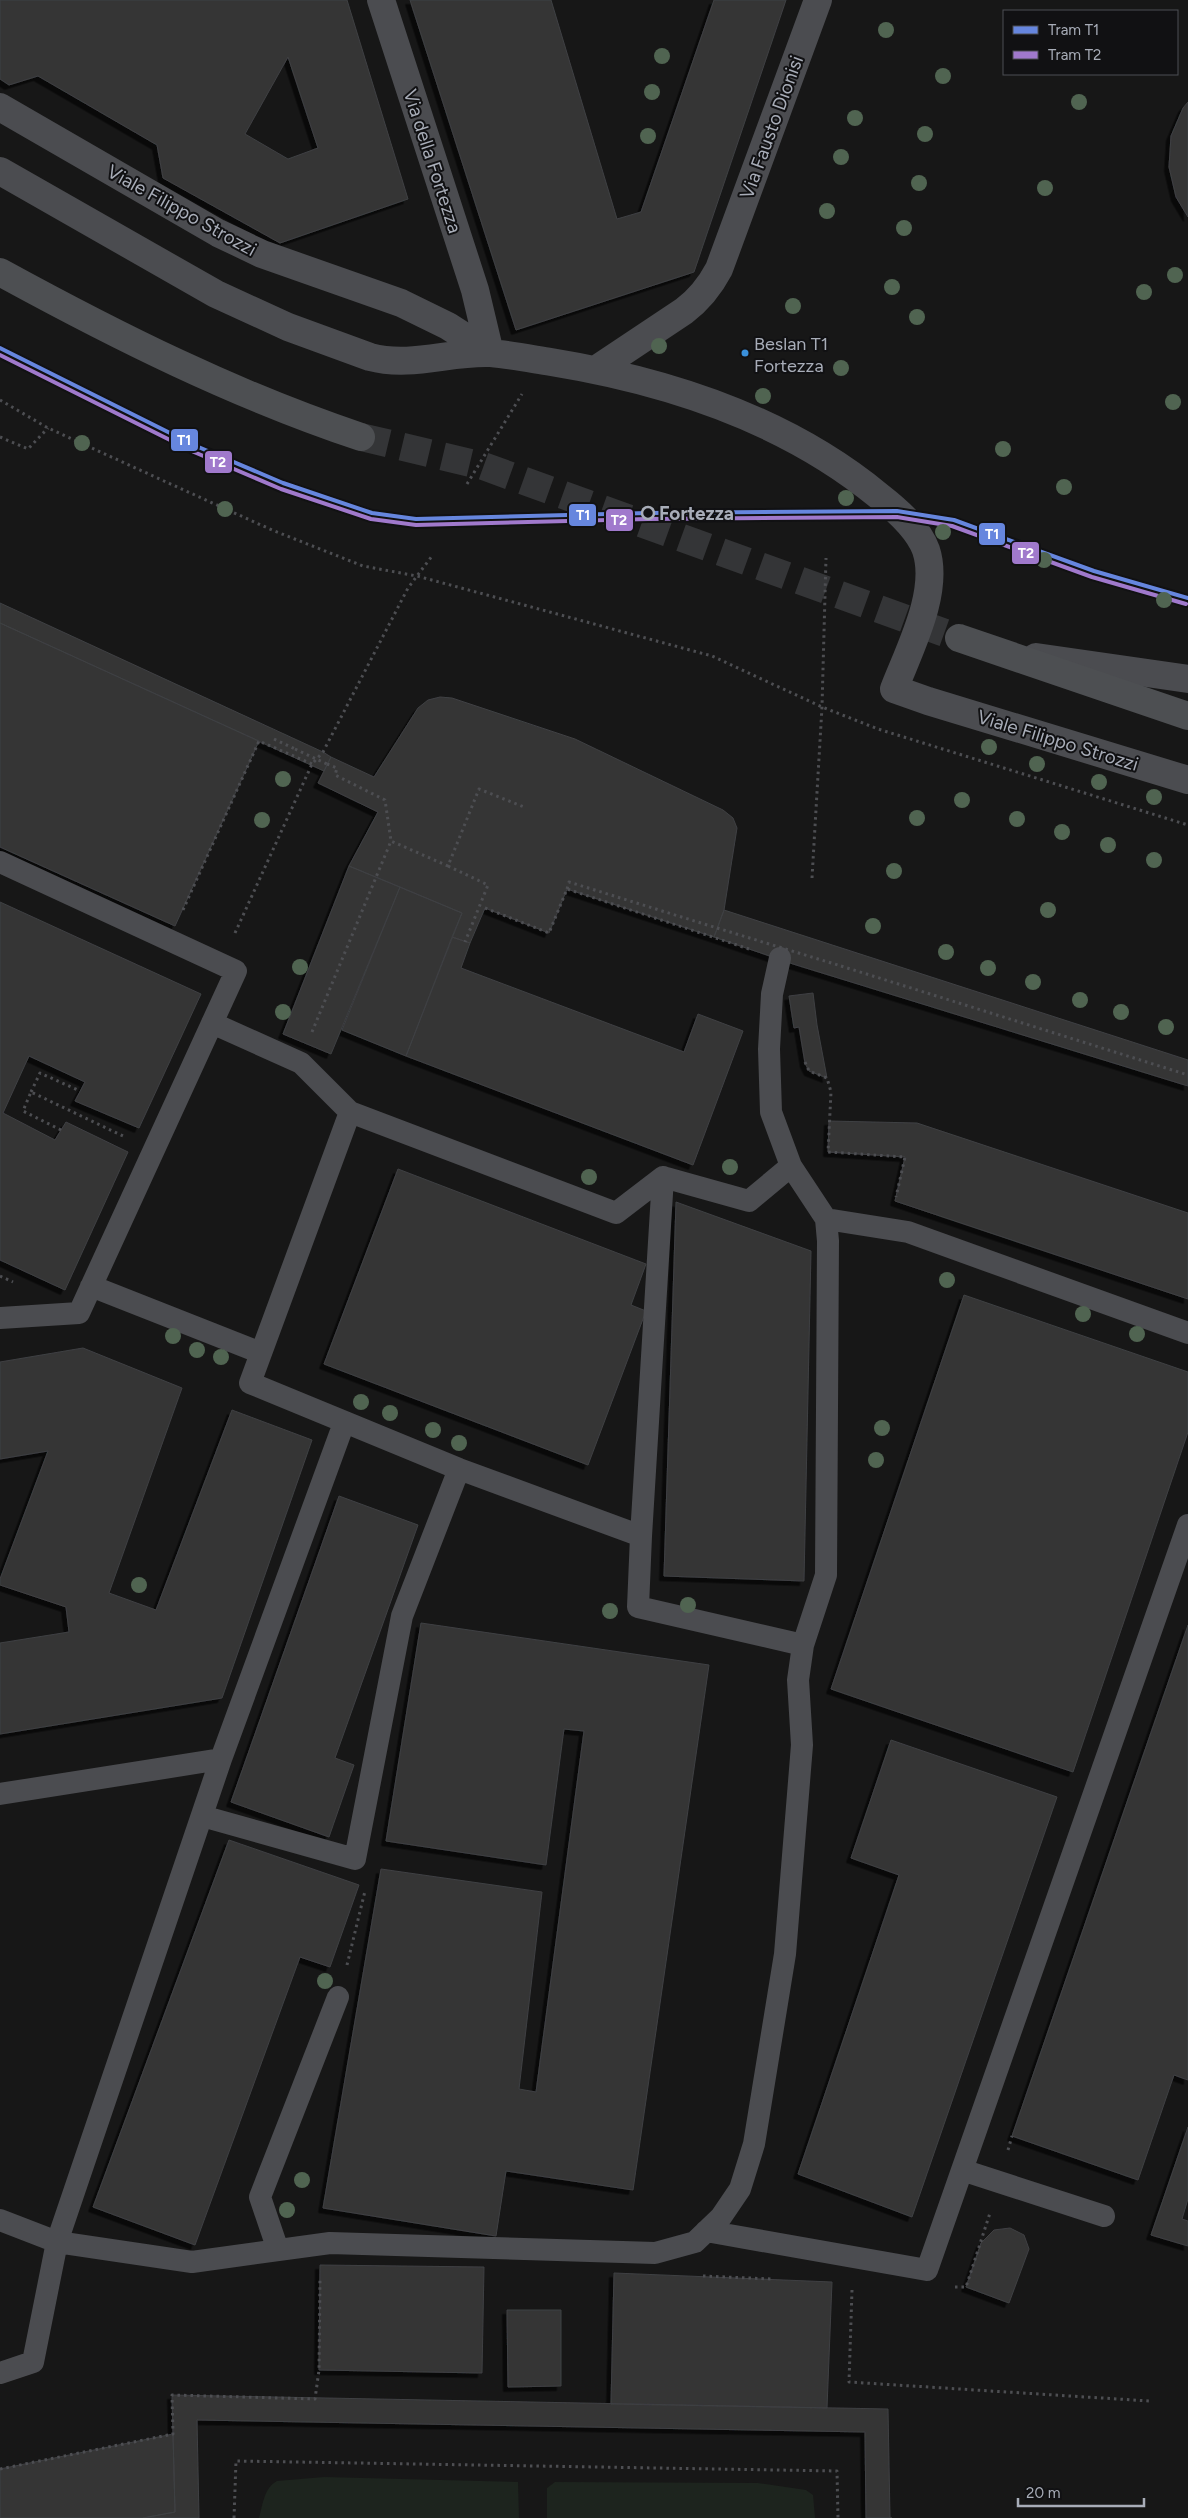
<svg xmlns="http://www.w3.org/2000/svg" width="1188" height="2518" font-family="Figtree,sans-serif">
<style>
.green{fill:#1d241e}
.building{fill:#353536;stroke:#3f4043;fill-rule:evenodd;filter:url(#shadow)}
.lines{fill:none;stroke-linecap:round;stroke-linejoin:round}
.primary-tunnel{stroke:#343537;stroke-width:28;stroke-dasharray:28 14;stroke-linecap:butt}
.path{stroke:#4d4e52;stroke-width:3;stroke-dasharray:2.5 4;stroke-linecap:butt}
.lane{stroke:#4b4c50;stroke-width:22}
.street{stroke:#4b4c50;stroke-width:28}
.primary{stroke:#4d4f52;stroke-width:28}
.path-bridge{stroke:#4d4e52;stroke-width:3;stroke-dasharray:2.5 4;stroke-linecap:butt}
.tram-1-casing{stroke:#111113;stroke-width:8}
.tram-2-casing{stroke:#111113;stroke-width:8}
.tram-1{stroke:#6686de;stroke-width:4}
.tram-2{stroke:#a079cc;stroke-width:4}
.tree{fill:#506451}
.bus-dot{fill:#3a90db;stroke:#111113;stroke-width:2}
.stop-dot{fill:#111113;stroke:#a8adb8;stroke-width:2.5}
.labels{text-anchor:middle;stroke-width:4;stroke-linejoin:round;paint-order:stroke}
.bus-label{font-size:18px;fill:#a8adb8;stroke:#111113;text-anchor:start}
.street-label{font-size:19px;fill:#a8adb8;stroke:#111113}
.stop-label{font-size:19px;font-weight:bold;fill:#a8adb8;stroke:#111113;text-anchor:start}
.line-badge{stroke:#111113;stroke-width:2}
.badge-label{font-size:14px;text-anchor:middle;font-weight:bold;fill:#fff}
</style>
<defs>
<filter id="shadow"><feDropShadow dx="-4.5" dy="4.5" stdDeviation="0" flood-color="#0009"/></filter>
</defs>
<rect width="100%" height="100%" fill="#171717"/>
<!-- green -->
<path class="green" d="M324,2477L518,2482L519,2518H259C263,2504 264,2488 277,2481Z
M555,2482L758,2483L806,2490L813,2495L815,2518H547V2488Z"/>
<!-- building -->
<path class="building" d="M0,0H347L408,199L280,243L163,178L157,145L38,76L9,85L0,79ZM288,57L318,148L288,159L245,134Z
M410,0H551L617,219L641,212L714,0H786L694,272L516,330Z
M1188,102V217L1176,197L1169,167L1171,136L1183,108Z
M0,603L323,752L331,757L324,771L0,623Z
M0,623L259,741L175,926L0,847Z
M440,697L452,698L575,739L723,810L733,818L737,828L724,910L714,937L567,889L549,933L485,908L470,943L452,937L462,913L349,866L378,812L318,783L331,757L374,777L418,708L428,700Z
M349,866L400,887L331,1054L283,1034Z
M400,887L462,913L406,1056L342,1030Z
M0,902L201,994L139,1128L75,1101L85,1082L29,1056L3,1113L55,1140L66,1122L128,1152L65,1290L0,1260Z
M724,910L1188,1060V1086L793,964L714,937Z
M452,937L470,943L461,968L684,1052L698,1014L743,1031L693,1165L406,1056Z
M813,993L817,1025L827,1078L809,1071L805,1063L799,1027L794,1028L789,996Z
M829,1121L917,1123L1188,1213V1299L895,1201L905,1157L828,1152Z
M398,1169L646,1264L631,1305L646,1311L588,1465L324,1364Z
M676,1202L811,1251L804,1581L664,1576Z
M964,1295L1188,1372V1432L1073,1772L831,1689Z
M83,1348L182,1388L109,1593L156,1610L232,1410L312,1440L222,1698L0,1734V1643L69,1632L66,1607L0,1585V1579L48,1451L0,1459V1362Z
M339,1496L418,1525L335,1758L354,1765L329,1837L231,1802Z
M421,1623L709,1665L633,2190L506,2171L496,2236L323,2208L381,1869L542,1892L519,2089L536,2092L584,1731L564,1729L546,1865L386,1841Z
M1188,1625V2080L1174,2075L1138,2180L1012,2136Z
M891,1740L1057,1797L912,2217L798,2174L899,1875L851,1858Z
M229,1840L359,1885L330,1967L300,1957L195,2245L93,2207Z
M1188,2127V2199L1182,2219L1188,2221V2246L1151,2235Z
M1010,2228L1024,2235L1029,2249L1009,2303L966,2287L981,2243L994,2230Z
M320,2265L484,2267L482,2373L319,2370Z
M614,2273L832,2282L827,2408L611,2404Z
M507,2310H561V2386L508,2387Z
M172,2395L888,2409L890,2518H892H866L865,2432L197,2420L199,2518H143L175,2512Z
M173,2434L175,2512L143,2518H0V2469Z"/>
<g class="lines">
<!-- primary-tunnel -->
<path class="primary-tunnel" d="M361,437L483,466L959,638"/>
<!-- path -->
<path class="path" d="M0,400L48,428L164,481L272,530L363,566L417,576L712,656L822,707L878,729L1188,825
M0,437L28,449L48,428
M467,484L522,394
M274,739L295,749
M327,764L337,768L335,775L385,800L391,841
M448,866L488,885L465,942
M812,878L822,707L826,558
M567,889L569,882L717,928
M485,908L549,933L567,889L749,949
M183,910L259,741L312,764
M235,933L312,764L323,752L408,588L432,556
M841,966L1188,1075
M312,1032L391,841L448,866L479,789L524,807
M805,1062L809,1071L827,1078L831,1092L828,1152L905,1157L896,1197
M31,1092L40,1073L80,1091
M61,1130L23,1111L31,1092L123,1136
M0,1276L13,1282
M347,1965L365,1891
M1008,2150L1012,2136
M703,2276L771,2279
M955,2287H966L990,2213
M852,2290L849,2382L1149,2401
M0,2469L173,2434L172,2395L315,2399L319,2370L320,2278
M234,2518L236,2461L837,2471L838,2518"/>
<!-- lane -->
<path class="lane" d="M0,862L236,971L79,1313L0,1318
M212,1023L301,1063L350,1112
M791,1166L749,1201L663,1177L616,1213L350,1112L250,1383L459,1469L641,1536L638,1607L803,1645
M826,1219L908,1232L1188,1333
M91,1286L261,1353
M641,1536L663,1177
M0,1794L221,1759L344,1423
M202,1816L355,1859L402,1616L459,1469
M962,2170L1104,2216
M0,2220L57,2242L192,2262L330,2243L655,2253L695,2242L721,2217L740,2189L754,2144L785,1954L802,1745L798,1680L803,1645L826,1575L828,1241L826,1219L791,1166L771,1112L769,1049L772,994L780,958
M706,2231L927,2270L1188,1525
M278,2250L260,2197L338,1997
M0,2373L33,2362L57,2242L221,1759"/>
<!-- street -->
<path class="street" d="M381,0L475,290L490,353
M0,107L218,233L262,254L401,303L448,326L490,353
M0,171L216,294L288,327L370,357C412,368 450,351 491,353C511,355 532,359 551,362C668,381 787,420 879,496C897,510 918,528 926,550C940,592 909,650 894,689L928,701L1188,780
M597,369L684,311C700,299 710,286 719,269L818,0
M1036,657L1188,679"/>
<!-- primary -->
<path class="primary" d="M0,272C117,336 235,395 361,437
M959,638L1188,716"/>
<!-- path-bridge -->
<path class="path-bridge" d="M295,749L327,764
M717,928L841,966"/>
<defs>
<path id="tram-1" d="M0,348L196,446L283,483L372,513L416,519L648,513L897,511L954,520L1094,571L1188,598"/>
<path id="tram-2" d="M0,355L194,452L281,489L371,519L416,525L648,519L897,517L952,526L1092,577L1186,604"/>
</defs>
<!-- tram-1 casing -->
<use href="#tram-1" class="tram-1-casing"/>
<!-- tram-2 casing -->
<use href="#tram-2" class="tram-2-casing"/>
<!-- tram-1 -->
<use href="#tram-1" class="tram-1"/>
<!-- tram-2 -->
<use href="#tram-2" class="tram-2"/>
</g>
<!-- trees -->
<g class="tree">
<circle cx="886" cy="30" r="8"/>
<circle cx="662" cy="56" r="8"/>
<circle cx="943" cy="76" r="8"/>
<circle cx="652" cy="92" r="8"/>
<circle cx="1079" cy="102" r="8"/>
<circle cx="855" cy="118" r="8"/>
<circle cx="925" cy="134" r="8"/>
<circle cx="648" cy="136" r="8"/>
<circle cx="841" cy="157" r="8"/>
<circle cx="919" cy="183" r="8"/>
<circle cx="1045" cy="188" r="8"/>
<circle cx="827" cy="211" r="8"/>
<circle cx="904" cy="228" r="8"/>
<circle cx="1175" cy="275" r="8"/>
<circle cx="892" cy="287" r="8"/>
<circle cx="1144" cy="292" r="8"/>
<circle cx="793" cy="306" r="8"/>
<circle cx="917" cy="317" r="8"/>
<circle cx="659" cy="346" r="8"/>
<circle cx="841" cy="368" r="8"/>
<circle cx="763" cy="396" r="8"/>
<circle cx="1173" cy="402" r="8"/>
<circle cx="82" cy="443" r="8"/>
<circle cx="1003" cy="449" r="8"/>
<circle cx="1064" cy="487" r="8"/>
<circle cx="846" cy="498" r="8"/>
<circle cx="225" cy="509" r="8"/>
<circle cx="943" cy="532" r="8"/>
<circle cx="1044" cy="560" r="8"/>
<circle cx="1164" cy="600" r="8"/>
<circle cx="989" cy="747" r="8"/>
<circle cx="1037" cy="764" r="8"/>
<circle cx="283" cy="779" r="8"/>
<circle cx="1099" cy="782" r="8"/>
<circle cx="1154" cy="797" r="8"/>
<circle cx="962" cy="800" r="8"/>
<circle cx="917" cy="818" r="8"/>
<circle cx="1017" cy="819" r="8"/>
<circle cx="262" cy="820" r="8"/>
<circle cx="1062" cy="832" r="8"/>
<circle cx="1108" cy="845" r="8"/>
<circle cx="1154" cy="860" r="8"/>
<circle cx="894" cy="871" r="8"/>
<circle cx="1048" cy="910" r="8"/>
<circle cx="873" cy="926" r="8"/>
<circle cx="946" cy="952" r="8"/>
<circle cx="300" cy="967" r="8"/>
<circle cx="988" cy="968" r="8"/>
<circle cx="1033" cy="982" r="8"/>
<circle cx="1080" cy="1000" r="8"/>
<circle cx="283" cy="1012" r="8"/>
<circle cx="1121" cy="1012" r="8"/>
<circle cx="1166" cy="1027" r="8"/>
<circle cx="730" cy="1167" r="8"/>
<circle cx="589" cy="1177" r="8"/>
<circle cx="947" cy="1280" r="8"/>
<circle cx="1083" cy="1314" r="8"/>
<circle cx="1137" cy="1334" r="8"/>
<circle cx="173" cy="1336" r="8"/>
<circle cx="197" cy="1350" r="8"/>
<circle cx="221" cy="1357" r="8"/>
<circle cx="361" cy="1402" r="8"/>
<circle cx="390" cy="1413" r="8"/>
<circle cx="882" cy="1428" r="8"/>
<circle cx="433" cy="1430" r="8"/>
<circle cx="459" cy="1443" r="8"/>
<circle cx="876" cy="1460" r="8"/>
<circle cx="139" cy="1585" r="8"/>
<circle cx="688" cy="1605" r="8"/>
<circle cx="610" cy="1611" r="8"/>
<circle cx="325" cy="1981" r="8"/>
<circle cx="302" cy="2180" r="8"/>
<circle cx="287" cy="2210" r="8"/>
</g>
<!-- markers -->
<circle class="bus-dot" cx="745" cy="353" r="4.5"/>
<circle class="stop-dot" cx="648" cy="513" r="6"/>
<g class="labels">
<!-- bus labels -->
<g class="bus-label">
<text x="754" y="350">Beslan T1<tspan x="754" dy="22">Fortezza</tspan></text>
</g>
<!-- street labels -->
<g class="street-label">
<text transform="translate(771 127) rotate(-70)" y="7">Via Fausto Dionisi</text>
<text transform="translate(433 161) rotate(72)" y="7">Via della Fortezza</text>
<text transform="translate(182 210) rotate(29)" y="7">Viale Filippo Strozzi</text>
<text transform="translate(1058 740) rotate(17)" y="7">Viale Filippo Strozzi</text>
</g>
<!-- stop labels -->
<g class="stop-label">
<text x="659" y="520">Fortezza</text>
</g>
</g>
<g class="line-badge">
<rect x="170" y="428" width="29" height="24" rx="5" fill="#6686de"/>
<rect x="204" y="450" width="29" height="24" rx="5" fill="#a079cc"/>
<rect x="568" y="503" width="29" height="24" rx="5" fill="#6686de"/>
<rect x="605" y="508" width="29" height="24" rx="5" fill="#a079cc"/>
<rect x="978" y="522" width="28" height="24" rx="5" fill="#6686de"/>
<rect x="1011" y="541" width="29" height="24" rx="5" fill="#a079cc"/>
</g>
<g class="badge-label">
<text x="184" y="445">T1</text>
<text x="218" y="467">T2</text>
<text x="583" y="520">T1</text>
<text x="619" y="525">T2</text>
<text x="992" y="539">T1</text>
<text x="1026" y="558">T2</text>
</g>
<!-- legend -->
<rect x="1003" y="10" width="175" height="65" fill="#111113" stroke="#4d4f55"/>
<rect x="1013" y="26" width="25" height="8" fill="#6686de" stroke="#4d4f55"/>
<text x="1048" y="35" font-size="15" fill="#a8adb8">Tram T1</text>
<rect x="1013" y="51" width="25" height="8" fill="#a079cc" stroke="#4d4f55"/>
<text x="1048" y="60" font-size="15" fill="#a8adb8">Tram T2</text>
<!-- scale -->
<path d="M1018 2498v8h126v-8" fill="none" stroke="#a8adb8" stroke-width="2.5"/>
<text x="1026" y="2498" font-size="15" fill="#a8adb8" stroke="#111113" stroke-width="4" paint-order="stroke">20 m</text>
</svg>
